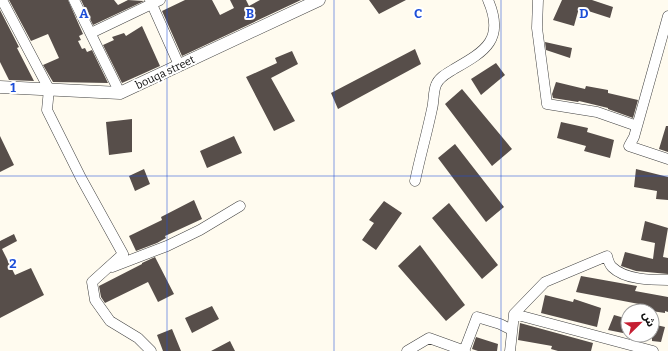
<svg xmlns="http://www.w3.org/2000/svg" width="668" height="351" font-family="Bitter,'Noto Sans Arabic',serif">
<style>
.building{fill:#574e4a}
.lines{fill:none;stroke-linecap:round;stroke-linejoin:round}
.minor-casing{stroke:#414141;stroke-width:11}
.tertiary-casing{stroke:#414141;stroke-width:13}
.minor{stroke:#fff;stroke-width:10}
.tertiary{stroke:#fff;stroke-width:12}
.grid{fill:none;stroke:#1d4ed8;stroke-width:1;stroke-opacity:0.55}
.labels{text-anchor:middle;stroke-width:4;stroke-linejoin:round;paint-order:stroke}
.street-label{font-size:11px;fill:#0e0e0e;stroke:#fff}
.grid-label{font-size:13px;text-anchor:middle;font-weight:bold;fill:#1d4ed8;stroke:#fff;stroke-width:4;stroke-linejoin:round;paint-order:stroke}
</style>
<rect width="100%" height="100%" fill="#fffbef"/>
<!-- building -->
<path class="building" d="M9,0H68L83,34L79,36L81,40L78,41L82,49L85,48L87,52L92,50L108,83L53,82L43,65L59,58L48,34L31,41Z
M81,0H114L118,5L128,0L144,1L93,25Z
M185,0H212L220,15L234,8L230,0H246L249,6L260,0H301L182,56L162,11Z
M369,0H406L379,14Z
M562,0H592L613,7L610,18L579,8L574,26L553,20Z
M0,10L19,47L17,48L34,81L9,80L0,62Z
M142,26L160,66L122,83L103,45L114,40L112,37L124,33L126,36Z
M545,42L572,48L570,58L546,50Z
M415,49L421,64L338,109L331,93Z
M292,51L298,64L271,78L295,121L274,131L246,77L277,63L275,58Z
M496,63L505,75L481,95L471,79Z
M556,82L585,89L586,86L608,90V93L638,100L633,118L608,109V108L579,101L578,102L553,98L552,94Z
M462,89L512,149L492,166L445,104Z
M132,119V152L109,155L106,122Z
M561,122L588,128L587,132L614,140L610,158L584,151L586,146L557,138Z
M666,126H668V152L659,149Z
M0,136L14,165L0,172Z
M234,136L242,153L207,168L200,151Z
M455,144L504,207L486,222L438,158Z
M144,169L150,184L135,191L129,176Z
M636,169L668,177V200L656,199L657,191L634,187Z
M194,200L202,219L165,236L166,238L157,243L136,251L129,236L162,220L161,217Z
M384,201L402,213L376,250L362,240L374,223L369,220Z
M449,203L498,265L482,279L432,218Z
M645,221L668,228L663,257L668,258V274L636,271L621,266L625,252L653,259L655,243L641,240Z
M14,234L17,241L2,249L15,275L31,268L44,295L0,318V241Z
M420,245L465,305L446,321L398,266Z
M155,257L174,294L158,302L148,282L105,303L101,297L99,286L142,264V263Z
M581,276L637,286L635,291L668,297V312L665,311V313L638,309L639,304L576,292Z
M545,295L573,302L574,299L601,308L597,327L541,313Z
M212,306L219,319L192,333L185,318Z
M614,315L628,319V334L608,330Z
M520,323L593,343L591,351H558L551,349L552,346L518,340Z
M652,324L665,327L661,342L652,341Z
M172,329L181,351H163L157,335Z
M476,337L498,344L497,351H478L472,349Z
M230,341L235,351H211Z"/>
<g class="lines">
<defs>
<path id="minor" d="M2,0L49,89L47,110L81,178L123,254L92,282L95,300L110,321L138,338L151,351
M74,0L120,93
M150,0L179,65
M538,0L537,28L547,104L597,112L637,126
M668,16L634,137L629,146L668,159
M91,33L160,0
M415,181C420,157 427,133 432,109C434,102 433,92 436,85C439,77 448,73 454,69C486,51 505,39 488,0
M112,267L167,246L200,230L240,206
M514,314L653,351
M407,351L429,338L465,351
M464,351L477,317L500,324L512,330
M510,351L514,314L545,282L607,256C608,260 610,265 612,267C625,280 652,280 668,280"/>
<path id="tertiary" d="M0,87L120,93L319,0"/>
</defs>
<!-- minor casing -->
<use href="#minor" class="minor-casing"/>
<!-- tertiary casing -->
<use href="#tertiary" class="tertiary-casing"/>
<!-- minor -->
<use href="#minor" class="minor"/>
<!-- tertiary -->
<use href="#tertiary" class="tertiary"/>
</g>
<!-- grid -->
<path class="grid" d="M167,0V351M334,0V351M501,0V351M0,176H668"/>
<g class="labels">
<!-- street labels -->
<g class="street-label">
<text transform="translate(165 72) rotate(-25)" y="4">bouqa street</text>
</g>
</g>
<g class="grid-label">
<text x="84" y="18">A</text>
<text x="250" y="18">B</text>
<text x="418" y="18">C</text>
<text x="584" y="18">D</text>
<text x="13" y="92">1</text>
<text x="13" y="268">2</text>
</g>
<!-- north arrow -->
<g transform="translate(640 323) rotate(67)"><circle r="19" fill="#ffffff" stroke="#9f9f9f"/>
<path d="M0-3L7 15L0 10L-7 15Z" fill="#c51f33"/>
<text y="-6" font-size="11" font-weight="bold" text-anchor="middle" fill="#0e0e0e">ش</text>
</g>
</svg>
